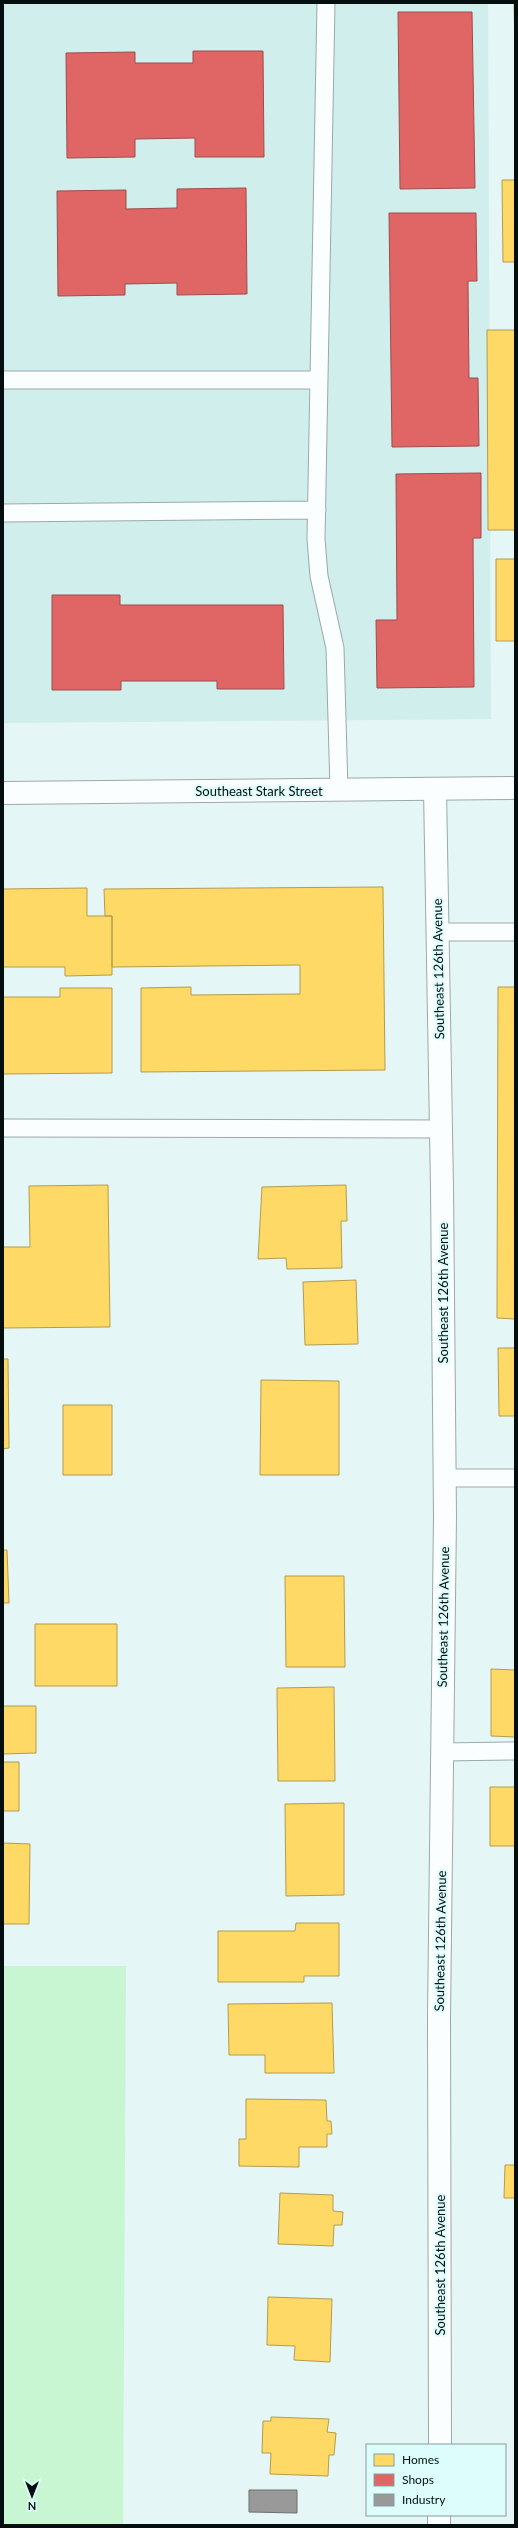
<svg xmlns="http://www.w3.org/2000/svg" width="518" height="2528" font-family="Lato,sans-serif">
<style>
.built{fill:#cfeeec}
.green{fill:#c8f5d2}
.homes{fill:#ffd966;stroke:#b49c4c}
.shops{fill:#e06666;stroke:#9e4c4c}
.industry{fill:#999;stroke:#6c6f6f}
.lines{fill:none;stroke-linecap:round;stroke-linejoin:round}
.service-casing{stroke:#9ba9a9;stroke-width:19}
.minor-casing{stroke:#9ba9a9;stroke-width:24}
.primary-casing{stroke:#9ba9a9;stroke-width:24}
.service{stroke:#fbfefe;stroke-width:17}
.minor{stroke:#fbfefe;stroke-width:22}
.primary{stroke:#fbfefe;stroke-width:22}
.labels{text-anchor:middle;stroke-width:4;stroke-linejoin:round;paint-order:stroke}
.street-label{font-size:13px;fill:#040e0e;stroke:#ddfdfc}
</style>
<rect width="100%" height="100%" fill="#e4f6f5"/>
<!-- built -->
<path class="built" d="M3,3H488L491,719L3,723Z"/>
<!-- green -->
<path class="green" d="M3,1966H126L123,2525H3Z"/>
<!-- homes -->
<path class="homes" d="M514,3H515V50Z
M502,180H515V262H503Z
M487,330H515V530H488Z
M496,559H515V641H496Z
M383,887L385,1070L141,1072V988L191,987V995L300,994V965L112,967V916H105L104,889Z
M87,888V916H112V975L65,976V967H3V889Z
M498,987H515V1319L497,1318Z
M60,988H112V1073L3,1074V997H60Z
M108,1185L110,1327L3,1328V1247H30L29,1186Z
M346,1185L347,1221H341L342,1268L287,1269L286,1258L258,1259L262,1187Z
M356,1280L358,1344L305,1345L303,1282Z
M498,1348H515V1416H499Z
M3,1359H8L9,1448L3,1449Z
M261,1380L339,1381V1475H260Z
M63,1405H112V1475H63Z
M3,1550H7L9,1603H3Z
M285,1576H344L345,1667H286Z
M35,1624H117V1686H35Z
M491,1669L515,1670V1737L491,1736Z
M334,1687L335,1781H278L277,1688Z
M3,1706H36V1753L3,1754Z
M3,1762H19V1811H3Z
M490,1787H515V1846H490Z
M344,1803V1895L286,1896L285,1804Z
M3,1843L30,1844L29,1924H3Z
M296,1923H339V1976H304V1982H218V1931H295Z
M332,2003L334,2073H265V2055H229L228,2004Z
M246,2099L326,2100L327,2121H331L332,2134H327V2147H299V2167L239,2166V2139H246Z
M505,2165H515V2198H504Z
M280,2193L333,2195V2211L343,2212L342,2225H334L333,2246L278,2244Z
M268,2297L332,2299L330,2362L294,2360L295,2346L267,2345Z
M271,2417L329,2419L327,2432L336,2433L334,2455H329L328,2476L270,2474L271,2453H262L263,2421H271Z"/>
<!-- shops -->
<path class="shops" d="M398,12H472L475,188L400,189Z
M193,51H263L264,157H195V138L135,139V157L67,158L66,53L135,52V63H193Z
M246,188L247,294L177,295V283L125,284V295L58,296L57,191L126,190V209L177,208V189Z
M389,213H476L477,281H468L469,378H478L479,446L392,447Z
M481,473V538H473L474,687L377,688L376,620H397L396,474Z
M52,595H120V605H283L284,689H217V681H121V690H52Z"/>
<!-- industry -->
<path class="industry" d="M249,2490H297V2513L249,2512Z"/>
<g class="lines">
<defs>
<path id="service" d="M326,3L316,539L319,576L335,648L339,790
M3,380H319
M3,513L317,510
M437,932H515
M3,1128L441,1129
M444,1478H515
M442,1752L515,1751"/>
<path id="minor" d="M435,789L442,1187L445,1516L439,2018L440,2445
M439,2525V2515"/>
<path id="primary" d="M3,793L515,788"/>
</defs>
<!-- service casing -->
<use href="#service" class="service-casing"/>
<!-- minor casing -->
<use href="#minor" class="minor-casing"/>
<!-- primary casing -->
<use href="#primary" class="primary-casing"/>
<!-- service -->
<use href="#service" class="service"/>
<!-- minor -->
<use href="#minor" class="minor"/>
<!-- primary -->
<use href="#primary" class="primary"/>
</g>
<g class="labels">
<!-- street labels -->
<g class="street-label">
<text x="259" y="796">Southeast Stark Street</text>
<text transform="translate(438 969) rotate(-91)" y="5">Southeast 126th Avenue</text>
<text transform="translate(443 1293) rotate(-90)" y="5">Southeast 126th Avenue</text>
<text transform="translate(443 1617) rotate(-89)" y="5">Southeast 126th Avenue</text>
<text transform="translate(440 1941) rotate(-89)" y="5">Southeast 126th Avenue</text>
<text transform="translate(440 2265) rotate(-90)" y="5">Southeast 126th Avenue</text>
</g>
</g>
<!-- border -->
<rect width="518" height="2528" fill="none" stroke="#040e0e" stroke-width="8"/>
<!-- legend -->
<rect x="366" y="2444" width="140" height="72" fill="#ddfdfc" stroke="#869d9d"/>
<rect x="374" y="2454" width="20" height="12" fill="#ffd966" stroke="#869d9d"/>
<text x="402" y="2464" font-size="12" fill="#040e0e">Homes</text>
<rect x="374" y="2474" width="20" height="12" fill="#e06666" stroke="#869d9d"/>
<text x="402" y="2484" font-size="12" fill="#040e0e">Shops</text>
<rect x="374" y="2494" width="20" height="12" fill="#999999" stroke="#869d9d"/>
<text x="402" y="2504" font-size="12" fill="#040e0e">Industry</text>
<!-- north arrow -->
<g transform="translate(32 2496) rotate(180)" stroke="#ddfdfc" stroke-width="3" paint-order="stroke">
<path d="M0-3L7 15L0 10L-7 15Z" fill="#040e0e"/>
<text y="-6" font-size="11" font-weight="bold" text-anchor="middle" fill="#040e0e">N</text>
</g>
</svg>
